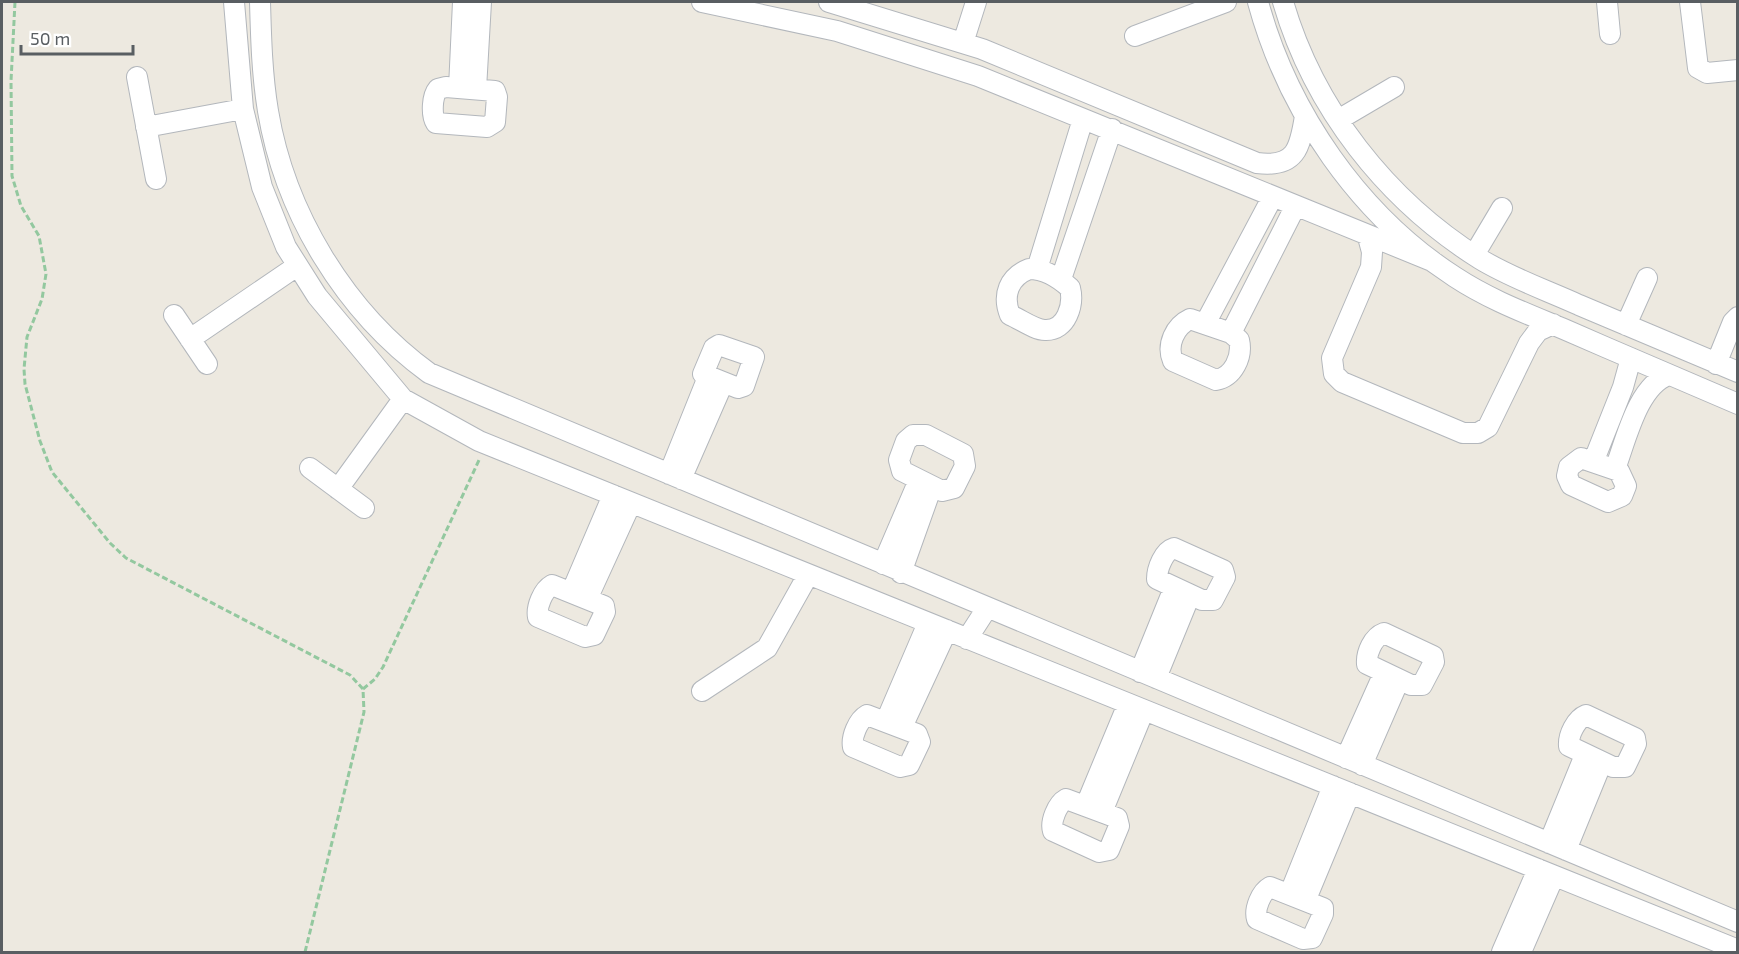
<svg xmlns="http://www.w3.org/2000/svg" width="1739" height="954" font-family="'Exo 2',sans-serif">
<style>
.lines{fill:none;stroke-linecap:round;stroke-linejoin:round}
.minor-casing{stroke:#b3b7bc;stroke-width:22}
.path{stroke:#93c89f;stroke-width:3;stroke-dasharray:6 3;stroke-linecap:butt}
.minor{stroke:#fff;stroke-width:20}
</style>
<rect width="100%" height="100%" fill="#ede9e0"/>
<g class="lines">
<defs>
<path id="minor" d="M234,2L243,109L262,187L286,247L317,296L403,399L479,441L1738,950
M260,2C261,38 262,75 268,111C285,213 345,312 429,373L1738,922
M702,2L837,31L978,76L1432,261
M829,2L982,49L1257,163C1296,168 1300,148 1305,116
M1258,2C1288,112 1359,215 1455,277C1490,300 1528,314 1566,330C1623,355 1680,379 1738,404
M1283,2C1314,108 1386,200 1480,259C1511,278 1546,290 1579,305C1632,327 1685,350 1738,372
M1607,2L1610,34
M1690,2L1698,68L1707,73L1738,70
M1135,36L1226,2
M963,43L976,2
M137,77L156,179
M446,87L495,91L497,97L495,122L487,127L436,123C431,115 432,96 438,89Z
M459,88L463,2
M476,89L481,2
M1338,120L1394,87
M146,127L243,109
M1368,237L1372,252L1371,267L1332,358L1334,374L1342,382L1463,433H1478L1488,427L1529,343L1538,331L1553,324
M1474,255L1502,208
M1029,269C1044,269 1059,278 1070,288C1074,304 1067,331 1045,330C1035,330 1020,319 1010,315C1002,295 1009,277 1029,269Z
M1037,269L1083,119
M1061,279L1112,129
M174,315L207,364
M1190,319L1231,333L1239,340C1243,357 1233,377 1216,380L1173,361C1166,345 1175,326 1190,319Z
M1206,322L1272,198
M1626,325L1647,278
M1231,333L1295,207
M190,339L297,266
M719,345L754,357L744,386L738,388L703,374L714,348Z
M1716,364L1733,322L1738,317
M913,435H926L963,454L965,466L954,488L942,491L902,471L899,460L906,441Z
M1581,458L1619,471L1626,486L1622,496L1608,502L1571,485L1567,476L1569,467Z
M1594,460L1623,387L1631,358
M310,468L364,508
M1615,469C1626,440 1638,385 1669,375
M669,474L708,377
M681,479L723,383
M338,489L403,399
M1174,548L1223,570L1225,577L1213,600H1202L1157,579C1157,568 1164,551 1174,548Z
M883,564L919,480
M901,573L932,486
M552,585L604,606L605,612L594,635L585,637L538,617C536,607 543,590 552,585Z
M572,591L613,495
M588,597L631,503
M1384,633L1433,656L1434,662L1422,685H1411L1367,664C1366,653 1373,637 1384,633Z
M967,639L987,608
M1140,672L1174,588
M1156,678L1190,595
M702,691L767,648L808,575
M867,715L917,734L920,742L909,765L900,767L853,747C851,737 858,720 867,715Z
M1586,715L1635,738L1636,744L1625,767H1613L1569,746C1568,735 1576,719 1586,715Z
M886,721L928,623
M902,727L947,630
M1346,758L1384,673
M1362,765L1399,680
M1066,799L1117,818L1119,826L1109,850L1099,852L1053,831C1050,822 1057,804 1066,799Z
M1086,805L1128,704
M1102,812L1144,710
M1549,843L1585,755
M1566,850L1602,762
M1270,887L1323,908V914L1312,938L1303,939L1257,919C1254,909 1261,892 1270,887Z
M1290,893L1333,786
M1306,899L1350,793
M1502,952L1538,869
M1521,952L1554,876"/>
</defs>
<!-- minor casing -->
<use href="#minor" class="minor-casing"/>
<!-- path -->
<path class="path" d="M15,2L11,81L12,176L21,206L39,236L46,274L42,299L27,337L24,369L25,384L40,441L52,472L110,543L126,558L350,675L363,689L364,712L305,952
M363,689L375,679L383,667L480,458"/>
<!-- minor -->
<use href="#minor" class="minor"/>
</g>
<!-- border -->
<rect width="1739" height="954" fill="none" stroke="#595e62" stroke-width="6"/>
<!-- scale -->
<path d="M21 45v9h112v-9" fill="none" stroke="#595e62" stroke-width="3"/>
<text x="30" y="45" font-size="18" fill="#595e62" stroke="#ffffff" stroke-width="4.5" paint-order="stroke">50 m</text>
</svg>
